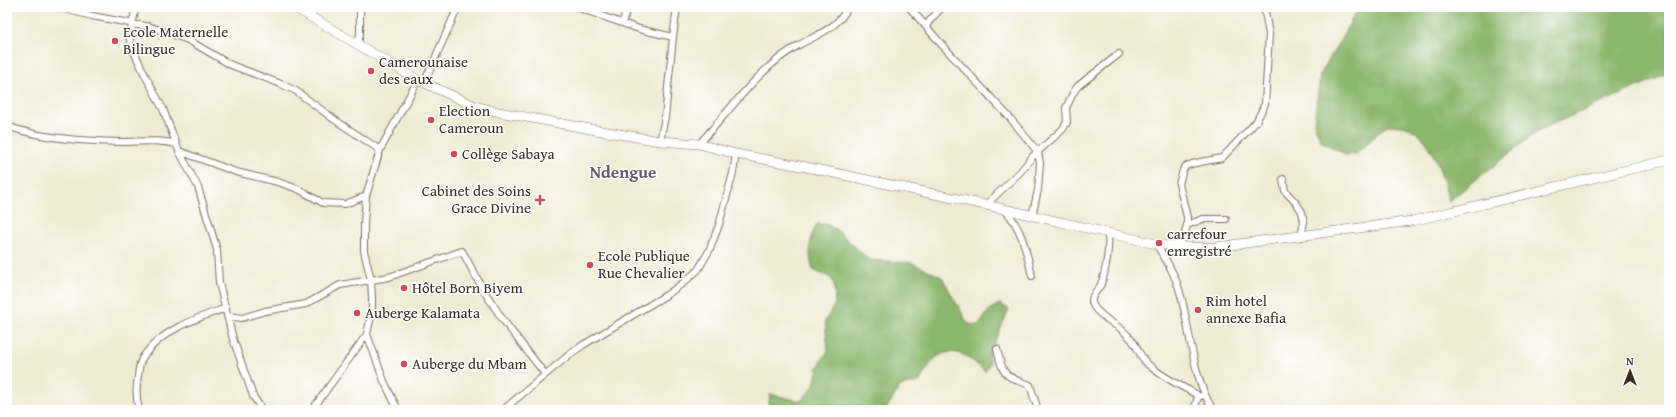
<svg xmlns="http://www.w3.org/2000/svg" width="1676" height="417" font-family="'Gentium Book Plus',serif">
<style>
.forest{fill:#8cb76e;stroke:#647046}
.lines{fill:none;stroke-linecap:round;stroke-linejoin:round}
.stream{stroke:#5fbcdd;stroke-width:2}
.street-casing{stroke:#7a6e5d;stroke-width:8}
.secondary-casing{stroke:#7a6e5d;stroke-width:10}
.street{stroke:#fff;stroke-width:6}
.secondary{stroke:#fff;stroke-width:9}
.poi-dot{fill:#d1495b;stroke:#fff;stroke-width:1.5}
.labels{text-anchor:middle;stroke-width:3;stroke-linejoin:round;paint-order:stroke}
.poi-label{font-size:15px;fill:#3b2a1e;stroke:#fff;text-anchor:start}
.quarter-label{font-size:17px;font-weight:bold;fill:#6c5764;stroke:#fff}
</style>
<rect width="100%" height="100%" fill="#fff"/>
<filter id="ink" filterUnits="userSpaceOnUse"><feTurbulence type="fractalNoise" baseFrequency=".025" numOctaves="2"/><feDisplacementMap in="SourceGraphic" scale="8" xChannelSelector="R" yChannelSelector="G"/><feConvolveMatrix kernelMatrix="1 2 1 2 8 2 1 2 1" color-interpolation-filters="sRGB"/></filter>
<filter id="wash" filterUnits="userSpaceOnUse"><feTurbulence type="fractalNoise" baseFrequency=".012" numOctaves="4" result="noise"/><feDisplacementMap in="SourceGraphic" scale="16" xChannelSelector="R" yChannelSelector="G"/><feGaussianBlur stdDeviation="0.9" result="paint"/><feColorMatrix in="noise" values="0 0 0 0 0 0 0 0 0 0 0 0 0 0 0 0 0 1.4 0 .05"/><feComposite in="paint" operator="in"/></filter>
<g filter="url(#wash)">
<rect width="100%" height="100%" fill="#f0ebd3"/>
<!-- forest -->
<path class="forest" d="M1359,7H1669V73L1539,130L1449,201C1442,177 1433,135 1406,127C1400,125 1393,126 1387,125L1356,154L1346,155L1321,141L1314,123L1320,75Z
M817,224H827L837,230L869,260L912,263L942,277L968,324L979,325L990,309L999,304L1009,309L988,357L990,363L985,372C971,358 956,345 937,357C931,361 923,376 919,382L900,386L886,410H774L769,403L770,394L801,401L814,386L818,367L828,350L825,321L835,304L834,285L831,278L813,270C808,256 809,237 817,224Z"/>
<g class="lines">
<!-- stream -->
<path class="stream" d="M1025,410L1027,408"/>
</g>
</g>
<g filter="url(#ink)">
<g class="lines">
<defs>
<path id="street" d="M57,7L92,16L151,27L188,40L231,65L281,84L296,91L335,120L380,150
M136,7L130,34V43L145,75L163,109L179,151L198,187L217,250L219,283L233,339L253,396L262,410
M576,7L639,29L673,37L665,117L660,141
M909,7L943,46L1010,118L1038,152L1040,163L1038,190L1032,216
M622,23L628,7
M926,25L942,7
M673,37L677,7
M358,45L360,33V7
M424,83L458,7
M7,126C41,139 86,141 122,142C140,142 159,139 176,144
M699,144C730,111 758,68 799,45C817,35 839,27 848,7
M179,151L236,172L278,182L298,189L323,203L345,204L366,196
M1283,179L1285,191L1297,204L1302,212L1304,222L1301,237
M986,205L1020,172L1033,156L1063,129L1067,122L1066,108L1073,93L1078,86L1119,54
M1004,209C1023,229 1026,251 1032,276
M1187,225L1203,219H1226
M1107,233C1111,243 1105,274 1101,284C1099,289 1092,294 1092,300C1091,311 1113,323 1121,329C1125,333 1129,336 1132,340C1140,350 1139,358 1151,367C1165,378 1180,386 1196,394L1198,397L1204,395
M1156,244C1166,259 1177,278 1181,296C1191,334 1192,376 1213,410
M1176,247L1184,237L1187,225V217L1179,184L1183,170L1186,166L1195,163L1222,158L1256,122L1265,104L1269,34L1264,7
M228,316L242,318L265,311L306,304L340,285L389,277L462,251L484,291L503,320L545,374
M997,349C1003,376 1004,376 1030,385L1038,410
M139,410C136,399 136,387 138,376C139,368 140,359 146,353C165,328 198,318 226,308
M312,410L367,334
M398,410L384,381L367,334L372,312V297L371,280L364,251V223L366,196L380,150L418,80
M503,410L569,355L583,345L668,294L683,283L698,270L709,251L719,225L733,173L736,154
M1194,410L1198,397"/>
<path id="secondary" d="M294,7L418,80L475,106L499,112L590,129L660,141L699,144L736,154L806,167L986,205L1156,244C1176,247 1196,248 1216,247L1412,221L1669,160"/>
</defs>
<!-- street casing -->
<use href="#street" class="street-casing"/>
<!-- secondary casing -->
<use href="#secondary" class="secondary-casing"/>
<!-- street -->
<use href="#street" class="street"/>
<!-- secondary -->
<use href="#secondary" class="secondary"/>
</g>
</g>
<!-- markers -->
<g class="poi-dot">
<circle cx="115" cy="41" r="4"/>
<circle cx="371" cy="71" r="4"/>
<circle cx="431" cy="120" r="4"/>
<circle cx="454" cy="154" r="4"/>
<path d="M538 194h4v4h4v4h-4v4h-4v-4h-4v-4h4z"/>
<circle cx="1159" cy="243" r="4"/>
<circle cx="590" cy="265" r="4"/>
<circle cx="404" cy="288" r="4"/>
<circle cx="1198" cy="310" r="4"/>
<circle cx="357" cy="313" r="4"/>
<circle cx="404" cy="364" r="4"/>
</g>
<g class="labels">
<!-- poi labels -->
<g class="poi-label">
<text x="123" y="37">Ecole Maternelle<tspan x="123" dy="17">Bilingue</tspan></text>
<text x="379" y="67">Camerounaise<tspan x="379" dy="17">des eaux</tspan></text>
<text x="439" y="116">Election<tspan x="439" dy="17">Cameroun</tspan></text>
<text x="462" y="159">Collège Sabaya</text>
<text x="531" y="196" text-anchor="end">Cabinet des Soins<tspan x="531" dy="17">Grace Divine</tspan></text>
<text x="1167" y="239">carrefour<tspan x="1167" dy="17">enregistré</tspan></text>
<text x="598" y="261">Ecole Publique<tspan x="598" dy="17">Rue Chevalier</tspan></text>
<text x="412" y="293">Hôtel Born Biyem</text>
<text x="1206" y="306">Rim hotel<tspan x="1206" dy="17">annexe Bafia</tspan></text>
<text x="365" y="318">Auberge Kalamata</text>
<text x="412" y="369">Auberge du Mbam</text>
</g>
<!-- quarter labels -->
<g class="quarter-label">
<text x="623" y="178">Ndengue</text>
</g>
</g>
<!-- margin -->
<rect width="1676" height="417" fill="none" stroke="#fff" stroke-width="24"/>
<!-- north arrow -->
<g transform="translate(1630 371)" stroke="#ffffff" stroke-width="3" paint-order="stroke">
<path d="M0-3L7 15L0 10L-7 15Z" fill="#3b2a1e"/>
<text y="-6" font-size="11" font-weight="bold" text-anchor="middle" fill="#3b2a1e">N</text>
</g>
</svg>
